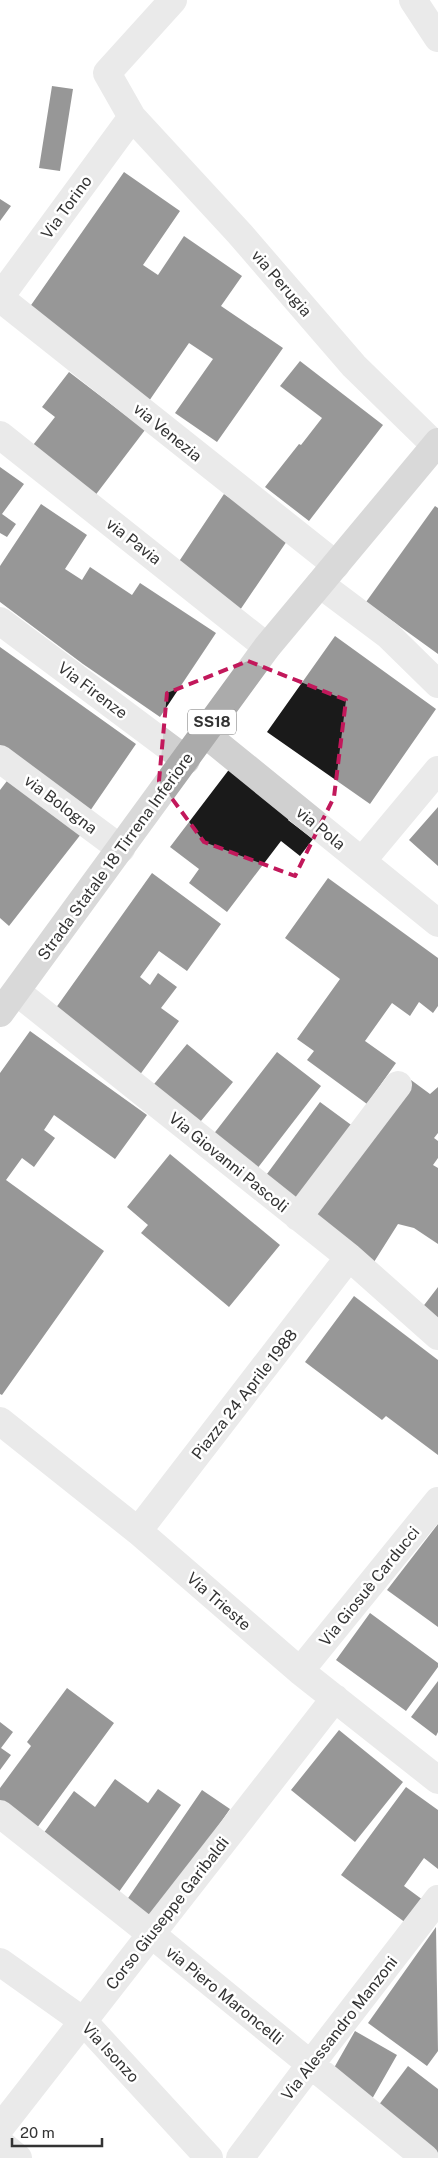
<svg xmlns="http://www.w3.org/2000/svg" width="438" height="2158" font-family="'Public Sans',sans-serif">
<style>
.building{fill:#1a1a1a}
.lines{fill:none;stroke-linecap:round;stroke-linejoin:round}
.minor{stroke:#d0d0d0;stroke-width:28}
.major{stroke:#ababab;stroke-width:28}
.marked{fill:none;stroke:#c2185b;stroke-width:4;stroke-dasharray:10 6;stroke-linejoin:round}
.labels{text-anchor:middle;stroke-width:5;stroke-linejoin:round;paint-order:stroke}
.shield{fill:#fff;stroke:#707070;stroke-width:1}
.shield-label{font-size:15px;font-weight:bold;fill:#333}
.street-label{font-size:16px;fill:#333;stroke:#fff}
</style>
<rect width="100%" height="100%" fill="#fff"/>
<!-- building -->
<path class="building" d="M52,86L73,89L60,171L39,168Z
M124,172L180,211L143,265L158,275L184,236L242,276L221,306L283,348L217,442L175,413L213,359L189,343L149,401L29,308Z
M0,199L11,206L0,221Z
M300,361L383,425L309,521L265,487L299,444L301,445L322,418L280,386Z
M69,372L145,430L94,497L30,449L55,417L42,407Z
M0,467L24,484L2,514L16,524L7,537L0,533Z
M224,494L289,538L238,613L176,566Z
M41,504L87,535L65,569L82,580L90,567L132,595L140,583L216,633L160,717L83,664L0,602V566Z
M435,506L438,508V654L366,602Z
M335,636L436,709L370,804L267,732Z
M0,647L136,744L90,811L0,747Z
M234,763L295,810L288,820L313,839L300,856L281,841L227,912L189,883L199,869L170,847Z
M10,777L85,829L9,926L0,918V790Z
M438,807V866L409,840Z
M152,873L221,924L187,971L159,951L140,977L150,985L158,973L177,987L161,1008L179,1021L139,1076L53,1012Z
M328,878L438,958V1006L433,1013L419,1002L410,1016L392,1003L365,1041L396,1063L367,1104L307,1060L314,1051L297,1039L340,979L285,938Z
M30,1031L147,1115L115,1159L54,1115L44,1130L55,1138L34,1167L22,1158L6,1180L104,1251L2,1395L0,1394V1073Z
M187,1044L233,1082L196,1127L150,1089Z
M277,1052L321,1086L253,1174L209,1140Z
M411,1080L430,1094L438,1087V1133L434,1138L438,1141V1158L433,1165L438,1168V1244L414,1228L398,1224L374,1262L314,1217Z
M320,1102L354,1127L297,1203L264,1178Z
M170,1154L280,1245L229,1307L141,1233L148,1225L127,1207Z
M438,1287V1329L418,1313Z
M354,1296L438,1360V1455L386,1416L382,1420L305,1362Z
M438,1524V1627L387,1590Z
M370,1613L438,1663V1667L406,1711L336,1660Z
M438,1681V1732L436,1736L411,1717Z
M67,1688L114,1723L34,1832L0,1806V1788L31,1746L27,1742Z
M0,1722L13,1732L1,1748L11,1755L0,1770Z
M339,1730L403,1782L355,1842L291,1790Z
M115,1779L148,1803L158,1789L181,1805L116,1896L38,1841L74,1791L95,1807Z
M406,1787L438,1810V1869L424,1858L404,1886L423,1900L406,1923L341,1875Z
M202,1790L230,1809L151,1923L124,1904Z
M436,1927L438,2051L427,2066L368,2023Z
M355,2031L397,2055L372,2099L330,2075Z
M408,2066L438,2089V2158L375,2110Z"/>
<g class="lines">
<!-- minor -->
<path class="minor" d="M173,0L107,73L132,117L240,234L354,366L438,448
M413,0L438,38
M0,297L132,117
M0,298L336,565
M0,435L267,647
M320,584L388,635L438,684
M0,621L186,760
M204,733L438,923
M0,759L121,849
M362,861L438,770
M17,992L349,1257L438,1336
M298,1217L398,1085
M0,1421L138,1531L300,1671L438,1780
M138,1531L349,1257
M300,1671L438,1501
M0,1814L150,1933L425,2158
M0,1962L83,2021L209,2158
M0,2128L335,1698
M0,2143L18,2158
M240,2158L310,2065L438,1899"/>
<!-- major -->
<path class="major" d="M0,1013L267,647L438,442"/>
</g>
<!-- marked area -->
<path d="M0 0H438V2158H0ZM248,661L346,700L334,797L295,876L204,842L159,781L167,693Z" fill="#fff" fill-opacity=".55" fill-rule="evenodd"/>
<path class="marked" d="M248,661L346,700L334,797L295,876L204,842L159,781L167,693Z"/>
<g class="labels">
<!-- shield labels -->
<rect class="shield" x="188" y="709.5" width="48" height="25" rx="4"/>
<g class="shield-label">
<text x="212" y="727">SS18</text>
</g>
<!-- street labels -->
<g class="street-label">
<text transform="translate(66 207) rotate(-54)" y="6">Via Torino</text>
<text transform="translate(282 283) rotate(49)" y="6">via Perugia</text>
<text transform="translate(168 432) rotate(39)" y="6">via Venezia</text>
<text transform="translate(134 541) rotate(38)" y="6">via Pavia</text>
<text transform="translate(93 690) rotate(37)" y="6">Via Firenze</text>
<text transform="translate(61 804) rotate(37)" y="6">via Bologna</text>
<text transform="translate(321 828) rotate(39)" y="6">via Pola</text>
<text transform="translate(115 856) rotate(-54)" y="6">Strada Statale 18 Tirrena Inferiore</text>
<text transform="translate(229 1162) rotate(39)" y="6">Via Giovanni Pascoli</text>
<text transform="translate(244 1394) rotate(-52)" y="6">Piazza 24 Aprile 1988</text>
<text transform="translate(369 1586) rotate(-51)" y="6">Via Giosuè Carducci</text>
<text transform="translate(219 1601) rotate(41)" y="6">Via Trieste</text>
<text transform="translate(167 1913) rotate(-52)" y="6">Corso Giuseppe Garibaldi</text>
<text transform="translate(225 1995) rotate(39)" y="6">via Piero Maroncelli</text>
<text transform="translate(339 2028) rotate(-52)" y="6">Via Alessandro Manzoni</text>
<text transform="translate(111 2052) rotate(47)" y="6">Via Isonzo</text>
</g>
</g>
<!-- scale -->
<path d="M12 2138v8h90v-8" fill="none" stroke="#333333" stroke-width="2.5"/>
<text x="20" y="2138" font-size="15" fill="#333333" stroke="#ffffff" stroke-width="4" paint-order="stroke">20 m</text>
</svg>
